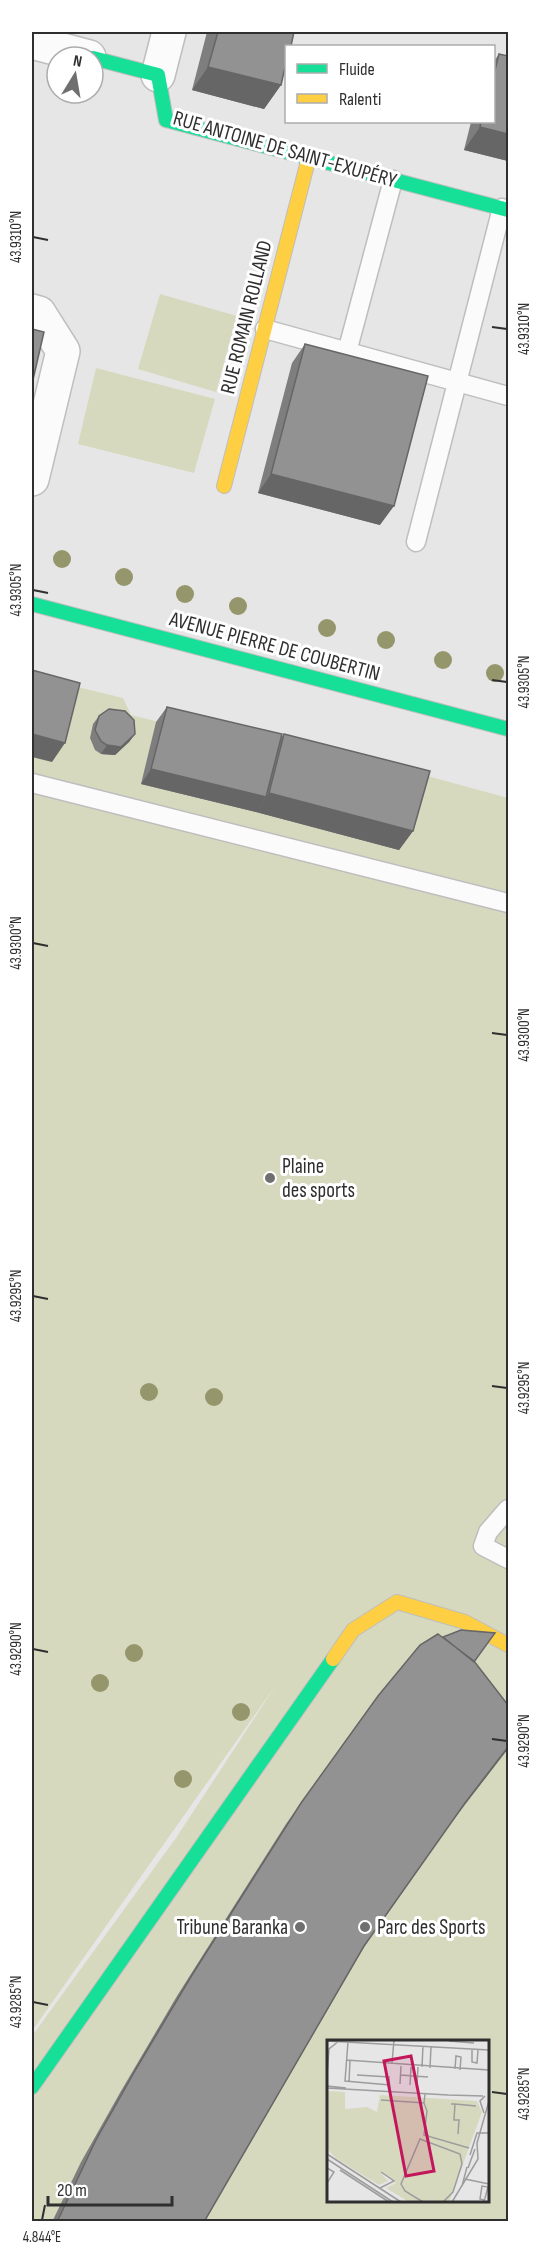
<svg xmlns="http://www.w3.org/2000/svg" width="540" height="2253" font-family="'Sofia Sans Condensed',sans-serif">
<style>
.green{fill:#d7d9be;fill-rule:evenodd}
.lines{fill:none;stroke-linecap:round;stroke-linejoin:round}
.lane-casing{stroke:#bebebe;stroke-width:21}
.street-casing{stroke:#bebebe;stroke-width:36}
.fast-casing{stroke:#bebebe;stroke-width:16}
.slow-casing{stroke:#bebebe;stroke-width:16}
.lane{stroke:#fbfbfb;stroke-width:18}
.street{stroke:#fbfbfb;stroke-width:33}
.fast{stroke:#16e098;stroke-width:14}
.slow{stroke:#ffcf43;stroke-width:14}
.tree{fill:#95966c}
.wall{fill:#7e7e7e}
.shaded-wall{fill:#666}
.building{fill:#929292;stroke:#666;stroke-width:1.5}
.ticks{fill:none;stroke:#2f2f30;stroke-width:2}
.poi-dot{fill:#6f6f70;stroke:#fff;stroke-width:2}
.labels{text-anchor:middle;stroke-width:6;stroke-linejoin:round;paint-order:stroke}
.street-label{font-size:21px;fill:#2f2f30;stroke:#fff}
.poi-label{font-size:21px;fill:#2f2f30;stroke:#fff;text-anchor:start}
.inset-road{fill:none;stroke:#9d9d9d;stroke-width:1.5}
.view{fill:#c2185b;fill-opacity:0.15;stroke:#c2185b;stroke-width:3}
.inset-edge{fill:none;stroke:#2f2f30;stroke-width:3}
.neatline{fill:none;stroke:#2f2f30;stroke-width:2}
.ticks-label{font-size:15px;text-anchor:middle;fill:#2f2f30}
</style>
<rect width="100%" height="100%" fill="#e6e6e6"/>
<!-- green -->
<path class="green" d="M160,294L237,316L216,392L138,369Z
M96,368L215,399L194,473L78,444Z
M32,676L123,698L131,715L361,772L376,762L508,798V2221H32V2036L176,1838L276,1685L32,2031ZM328,2042H488V2200H328Z"/>
<g class="lines">
<defs>
<path id="lane" d="M265,329L508,396
M347,352L393,180
M416,542L502,208
M32,783L508,903
M508,1509L488,1532L483,1546L508,1559"/>
<path id="street" d="M32,42L89,57
M158,75L169,32
M32,311L39,313L63,351L32,479"/>
<path id="fast" d="M93,58L158,75L166,120L508,210
M32,604L508,729
M32,2087L333,1659"/>
<path id="slow" d="M224,486L309,157
M333,1659L353,1630L397,1602L465,1622L508,1645"/>
</defs>
<!-- lane casing -->
<use href="#lane" class="lane-casing"/>
<!-- street casing -->
<use href="#street" class="street-casing"/>
<!-- fast casing -->
<use href="#fast" class="fast-casing"/>
<!-- slow casing -->
<use href="#slow" class="slow-casing"/>
<!-- lane -->
<use href="#lane" class="lane"/>
<!-- street -->
<use href="#street" class="street"/>
<!-- fast -->
<use href="#fast" class="fast"/>
<!-- slow -->
<use href="#slow" class="slow"/>
</g>
<!-- trees -->
<g class="tree">
<circle cx="62" cy="559" r="9"/>
<circle cx="124" cy="577" r="9"/>
<circle cx="185" cy="594" r="9"/>
<circle cx="238" cy="606" r="9"/>
<circle cx="327" cy="628" r="9"/>
<circle cx="386" cy="640" r="9"/>
<circle cx="443" cy="660" r="9"/>
<circle cx="495" cy="673" r="9"/>
<circle cx="149" cy="1392" r="9"/>
<circle cx="214" cy="1397" r="9"/>
<circle cx="134" cy="1653" r="9"/>
<circle cx="100" cy="1683" r="9"/>
<circle cx="241" cy="1712" r="9"/>
<circle cx="183" cy="1779" r="9"/>
</g>
<!-- wall -->
<path class="wall" d="M207,32H294L281,85L264,109L192,90Z
M499,54L508,161L464,150L471,122H494V61Z
M305,344L380,525L258,493L292,363Z
M167,707L280,740L284,734L413,831L399,850L256,812L141,784L156,722Z
M99,716L135,734L129,742L115,755L101,754L95,750L90,738L93,724Z
M474,1662L450,1824L364,1947L204,2222H52L81,2162L121,2091L177,1996L286,1824L301,1803Z"/>
<!-- shaded-wall -->
<path class="shaded-wall" d="M208,67L281,85L264,109L192,90Z
M480,127L508,134V161L464,150Z
M271,474L394,506L380,525L258,493Z
M32,734L65,743L52,762L32,757Z
M135,734L129,742L115,755L101,754L107,745Z
M151,769L266,797L256,812L141,784Z
M269,793L413,831L399,850L256,812Z
M508,1747V1749L450,1824L465,1803Z"/>
<!-- building -->
<path class="building" d="M218,32H294L291,46H286V63L281,85L208,67Z
M499,54L508,56V134L480,127L481,122H494V74Z
M32,329L44,332L32,384Z
M305,344L428,376L394,506L271,474Z
M32,670L80,683L65,743L32,734Z
M167,707L282,734L266,797L151,769Z
M109,709L125,711L134,720L135,734L121,747L107,745L101,741L95,730L99,716Z
M284,734L430,771L413,831L269,793Z
M461,1630L495,1633L474,1662L443,1637Z
M438,1634L474,1661L508,1705V1747L465,1803L364,1946L204,2222H57L96,2140L136,2069L192,1975L301,1803L378,1696L420,1645Z"/>
<!-- ticks -->
<path class="ticks" d="M33,237L48,240M492,327L507,329M33,590L48,593M492,680L507,682M33,943L48,946M492,1033L507,1035M33,1296L48,1299M492,1386L507,1388M33,1649L48,1652M492,1739L507,1741M33,2002L48,2005M492,2092L507,2094M42,2220L45,2205"/>
<!-- markers -->
<g class="poi-dot">
<circle cx="270" cy="1178" r="6"/>
<circle cx="300" cy="1927" r="6"/>
<circle cx="365" cy="1927" r="6"/>
</g>
<g class="labels">
<!-- street labels -->
<g class="street-label">
<text transform="translate(285 149) rotate(16)" y="7">RUE ANTOINE DE SAINT-EXUPÉRY</text>
<text transform="translate(246 317) rotate(-76)" y="7">RUE ROMAIN ROLLAND</text>
<text transform="translate(275 646) rotate(15)" y="7">AVENUE PIERRE DE COUBERTIN</text>
</g>
<!-- poi labels -->
<g class="poi-label">
<text x="282" y="1173">Plaine<tspan x="282" dy="24">des sports</tspan></text>
<text x="288" y="1934" text-anchor="end">Tribune Baranka</text>
<text x="377" y="1934">Parc des Sports</text>
</g>
</g>
<!-- overview -->
<g transform="translate(327 2040)">
<rect width="162" height="162" fill="#e6e6e6"/>
<path d="M0,51L18,52V69L40,67L50,72L53,55L150,61L155,72L122,162H82L59,148L69,143L66,139L53,132L61,141L52,145L10,119L0,109Z" fill="#d7d9be"/>
<path class="inset-road" d="M0,1L162,10M122,1L147,3M21,2L18,41L63,45M145,9V22L150,23L151,10M19,20L162,30M65,23L67,0M95,27L96,6M103,28L104,7M128,29L129,16L134,17L133,30M0,35L2,9L12,1M30,35L62,37L63,51M73,35L101,37M22,42L23,20M73,44L74,26M83,45L84,27M90,45L91,27M0,46L19,48M0,48L121,55M121,55L156,56M54,60L97,63L98,54M97,63L100,71L97,95L142,108M124,64H128L127,80H132L131,94M128,64L149,66M157,73L153,61L158,56M0,114L74,162M143,115L150,93H162M0,119L66,162M0,128L7,132L0,143M141,128L148,109M13,130L62,162M138,139L162,144M135,146L140,127M53,148L67,141L54,132M96,162L78,151L74,144L93,99L133,114L135,124L126,152L116,162M125,162L151,119L150,103L162,61M157,162L161,147L155,146L153,159L157,160"/>
<path class="view" d="M84,16L107,131L79,136L57,21Z"/>
<rect width="162" height="162" class="inset-edge"/>
</g>
<!-- border -->
<rect width="540" height="2253" fill="none" stroke="#ffffff" stroke-width="66"/>
<!-- legend -->
<rect x="285" y="45" width="210" height="78" fill="#ffffff" stroke="#acacac" stroke-width="1.5"/>
<rect x="297" y="64" width="30" height="9" fill="#16e098" stroke="#acacac" stroke-width="1.5"/>
<text x="339" y="75" font-size="18" fill="#2f2f30">Fluide</text>
<rect x="297" y="94" width="30" height="9" fill="#ffcf43" stroke="#acacac" stroke-width="1.5"/>
<text x="339" y="105" font-size="18" fill="#2f2f30">Ralenti</text>
<!-- north arrow -->
<g transform="translate(75 75) rotate(11)"><circle r="28" fill="#ffffff" stroke="#acacac" stroke-width="1.5"/>
<path d="M0-4.5L10 22L0 15L-10 22Z" fill="#6f6f70"/>
<text y="-9" font-size="16" font-weight="bold" text-anchor="middle" fill="#2f2f30">N</text>
</g>
<!-- scale -->
<path d="M48 2196v9h124v-9" fill="none" stroke="#2f2f30" stroke-width="3"/>
<text x="57" y="2196" font-size="18" fill="#2f2f30" stroke="#ffffff" stroke-width="4.5" paint-order="stroke">20 m</text>
<rect x="33" y="33" width="474" height="2187" class="neatline"/>
<g class="ticks-label">
<text transform="translate(16 237) rotate(-90)" y="5">43.9310°N</text>
<text transform="translate(524 329) rotate(-90)" y="5">43.9310°N</text>
<text transform="translate(16 590) rotate(-90)" y="5">43.9305°N</text>
<text transform="translate(524 682) rotate(-90)" y="5">43.9305°N</text>
<text transform="translate(16 943) rotate(-90)" y="5">43.9300°N</text>
<text transform="translate(524 1035) rotate(-90)" y="5">43.9300°N</text>
<text transform="translate(16 1296) rotate(-90)" y="5">43.9295°N</text>
<text transform="translate(524 1388) rotate(-90)" y="5">43.9295°N</text>
<text transform="translate(16 1649) rotate(-90)" y="5">43.9290°N</text>
<text transform="translate(524 1741) rotate(-90)" y="5">43.9290°N</text>
<text transform="translate(16 2002) rotate(-90)" y="5">43.9285°N</text>
<text transform="translate(524 2094) rotate(-90)" y="5">43.9285°N</text>
<text x="42" y="2242">4.844°E</text>
</g>
</svg>
